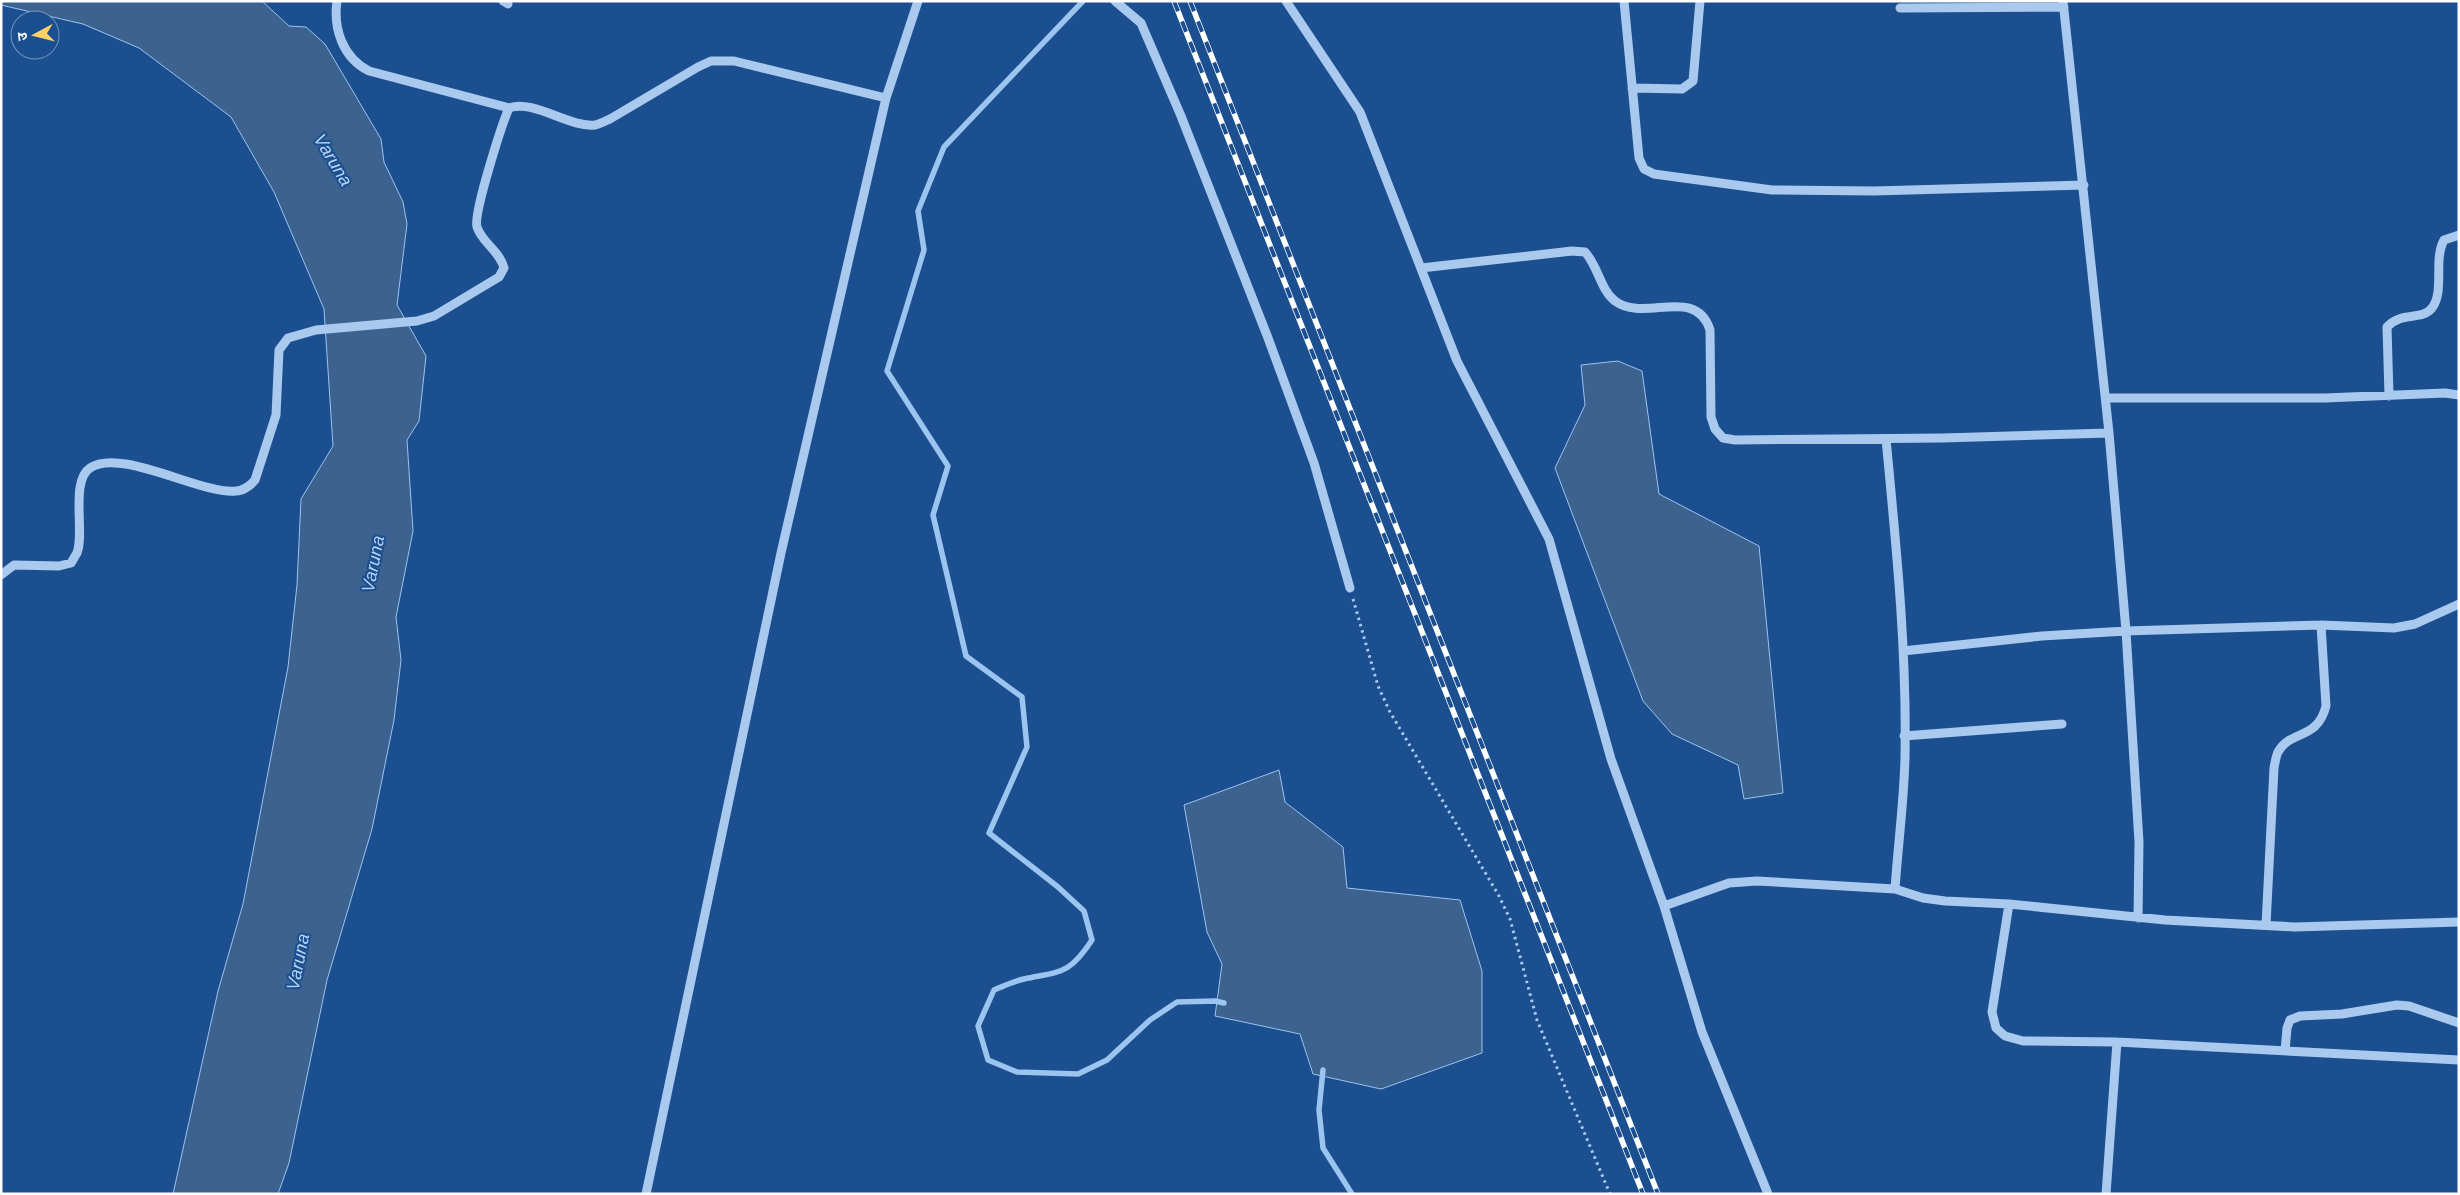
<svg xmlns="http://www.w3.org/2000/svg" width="2460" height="1195" font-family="Helvetica,'Noto Sans Devanagari',sans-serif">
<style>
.water{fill:#3c6290;stroke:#9cc4f0}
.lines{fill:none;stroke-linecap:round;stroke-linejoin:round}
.stream{stroke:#9cc4f0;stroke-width:5.5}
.path{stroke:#a9c9ee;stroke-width:3;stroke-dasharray:2.5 4;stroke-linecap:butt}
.minor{stroke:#a9c9ee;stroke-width:9}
.rail-casing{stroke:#fff;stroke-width:5.5}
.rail{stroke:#1b4f8f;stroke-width:4;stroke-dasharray:11;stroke-linecap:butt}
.labels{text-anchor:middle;stroke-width:4;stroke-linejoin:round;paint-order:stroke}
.water-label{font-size:18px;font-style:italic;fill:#b5d3f5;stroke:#1b4f8f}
</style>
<rect width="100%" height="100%" fill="#1b4f8f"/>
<!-- water -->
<path class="water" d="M1,1H262L289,26L306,27L325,44L381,139L384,162L403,202L407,224L397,305L426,356L419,421L407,440L413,531L396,617L401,660L394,720L372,829L327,980L289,1163L278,1194H173L218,991L243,904L288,667L297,585L301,499L333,446L324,309L274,192L231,117L139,48L83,24L1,5Z
M1618,361L1642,371L1659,494L1759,546L1783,793L1744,799L1738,765L1672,734L1643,701L1555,468L1585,405L1581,365Z
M1279,770L1285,802L1343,847L1347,888L1460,900L1482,971V1053L1381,1089L1313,1074L1300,1034L1215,1016L1222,964L1207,932L1184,805Z"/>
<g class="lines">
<!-- stream -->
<path class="stream" d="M1083,1L944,147L918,211L924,250L887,371L948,466L933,515L966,656L1022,697L1027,747L989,833L1058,887L1084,911L1092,940C1069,975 1061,971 1024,979C1014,981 1004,986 994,990L978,1026L988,1060L1017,1072L1078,1074L1107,1060L1150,1020L1177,1002L1215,1001L1224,1003
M1323,1070L1319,1110L1323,1148L1352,1194"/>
<!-- path -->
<path class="path" d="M1353,599L1378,686L1390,712L1499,896L1510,919L1537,1020L1610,1194"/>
<!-- minor -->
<path class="minor" d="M337,1C333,29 343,58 369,71L509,108
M503,1L508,4
M1115,1L1141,23L1181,116L1268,338L1314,463L1350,588
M1286,1L1360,112L1457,361L1549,539L1611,759L1664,906L1702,1032L1768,1194
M1624,1L1639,158L1644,169L1654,174L1772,190L1874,191L2084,185
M2063,1L2109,433L2126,631L2139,842L2138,918
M1900,8L2064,7
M1632,88L1682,89L1693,81L1700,1
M1421,268L1572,251L1585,252C1598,266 1601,291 1615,301C1644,323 1696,285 1710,330L1711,417L1715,429L1723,438L1735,440L1943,438L2109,433
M2389,396L2387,327C2401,311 2422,321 2432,308C2445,291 2433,260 2444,240L2459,235
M2106,398H2325L2445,393L2459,395
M1886,439C1896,544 1907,650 1905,757C1904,801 1898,845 1895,889
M1,575L14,565L59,566L71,563C73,560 75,556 77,553C85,533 70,481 90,468C120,447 202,495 236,491C243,491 251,485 255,480L276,415L279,350L288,338L316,330L417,321L434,316L499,277L504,268C500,251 482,243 477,227C473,214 502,124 509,108C534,99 569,128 595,125C600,124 605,121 610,119L698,67L711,61H734L886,98
M1903,651L2042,636L2126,631L2321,625L2394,628L2415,624L2459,604
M1904,736L2062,724
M2009,904L1992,1012L1996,1028L2005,1036L2023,1041L2117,1042L2459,1060
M1664,906L1729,883L1757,881L1895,889L1923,898L1945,901L2009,904L2165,920L2295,927L2459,922
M2266,925L2274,768C2275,763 2276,756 2278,752C2291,729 2317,741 2326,706L2321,625
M2285,1051L2287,1028L2290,1020L2300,1016L2342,1014L2397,1005L2409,1006L2459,1023
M646,1194L781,553L886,98L918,1
M2106,1194L2117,1042"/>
<defs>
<path id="rail" d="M1174,1L1643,1194
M1190,1L1658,1194"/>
</defs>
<!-- rail casing -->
<use href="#rail" class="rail-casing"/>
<!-- rail -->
<use href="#rail" class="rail"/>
</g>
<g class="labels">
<!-- water labels -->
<g class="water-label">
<text transform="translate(333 160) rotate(59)" y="6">Varuna</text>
<text transform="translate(373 564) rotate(-79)" y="6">Varuna</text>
<text transform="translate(298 962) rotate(-79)" y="6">Varuna</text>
</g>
</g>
<!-- border -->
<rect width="2460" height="1195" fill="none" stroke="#ffffff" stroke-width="5"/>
<!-- north arrow -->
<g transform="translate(35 35) rotate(263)"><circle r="24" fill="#1b4f8f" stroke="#7695bc"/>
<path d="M0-4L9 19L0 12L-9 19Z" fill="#ffd166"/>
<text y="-8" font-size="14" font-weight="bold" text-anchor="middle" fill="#ffffff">उ</text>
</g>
</svg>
